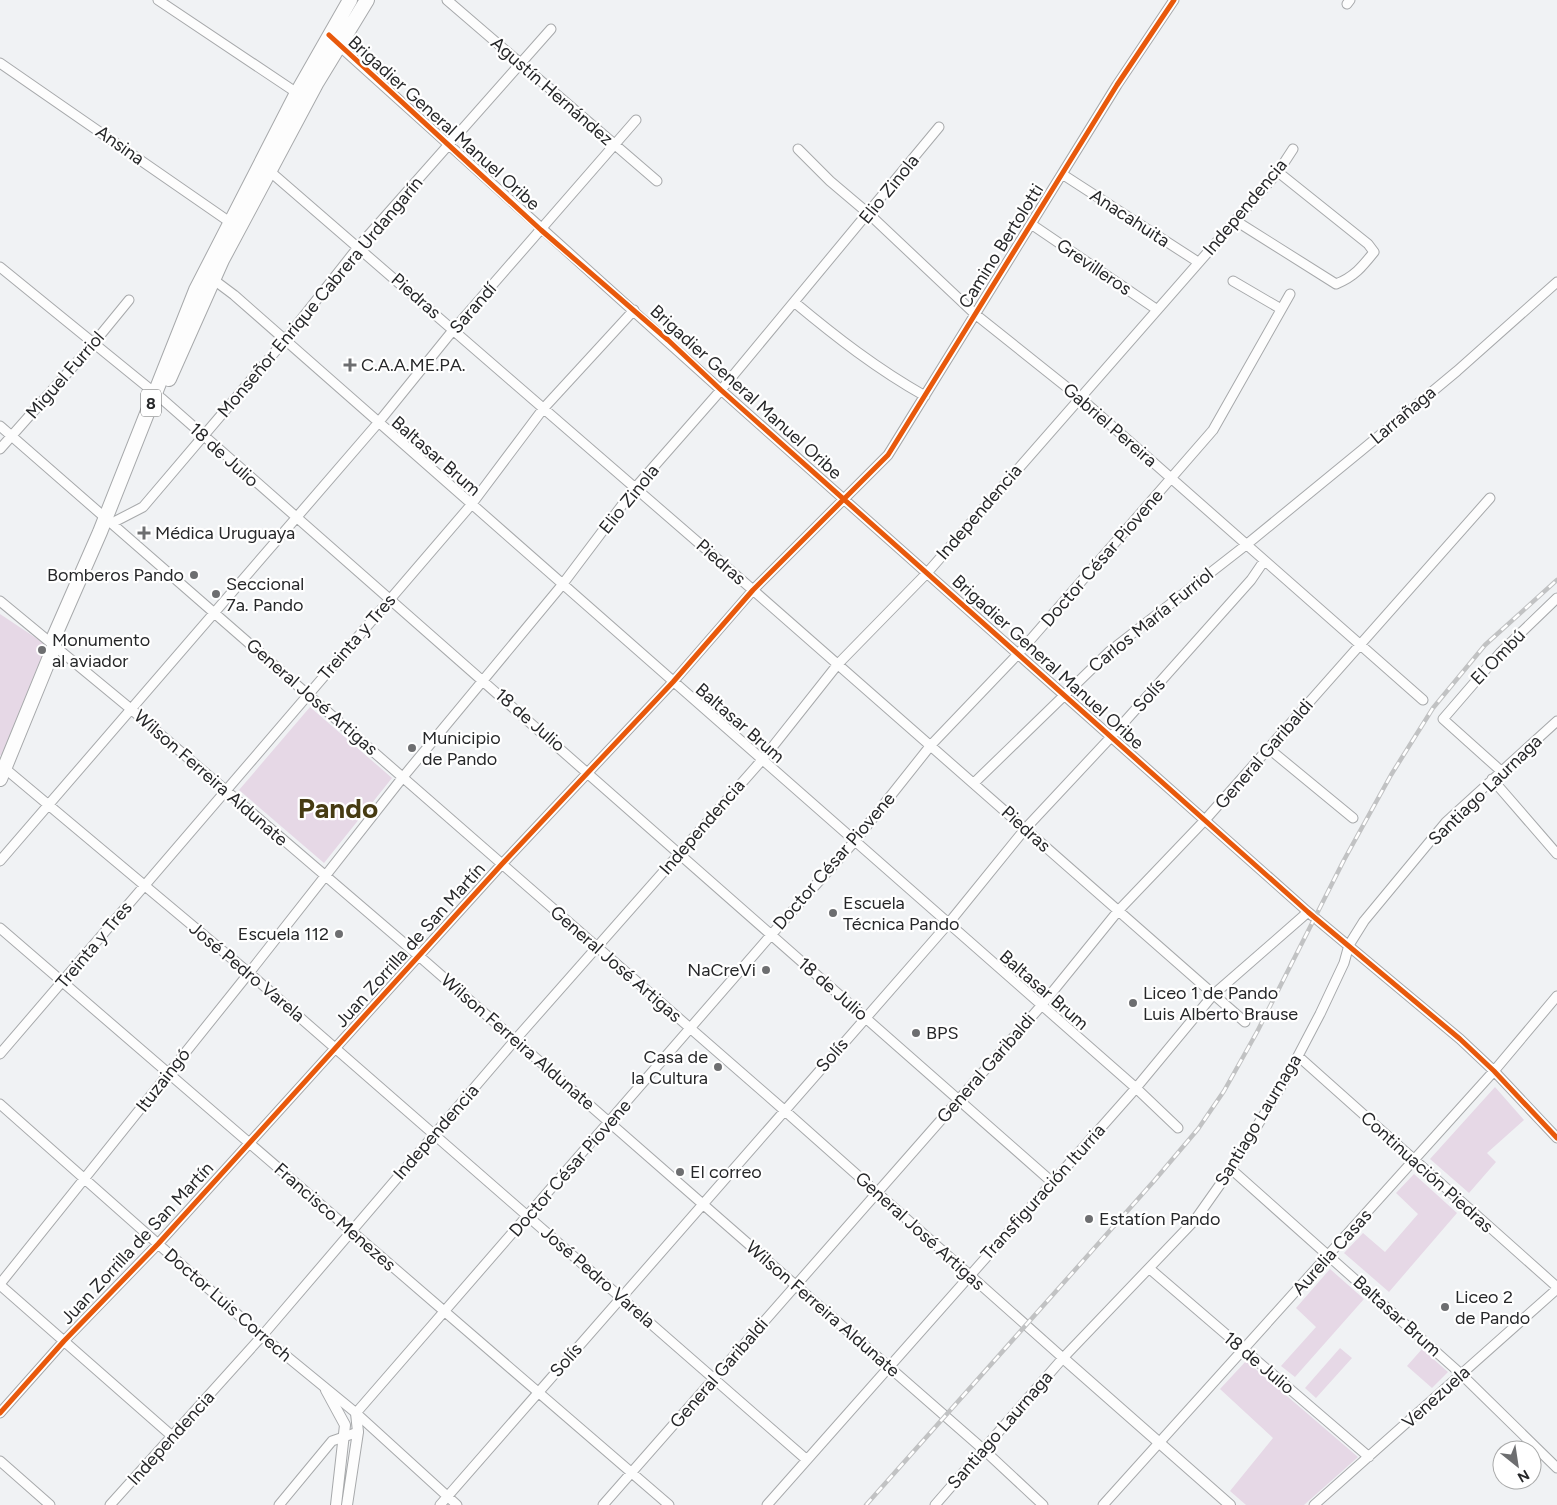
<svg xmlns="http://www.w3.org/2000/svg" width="1557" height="1505" font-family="Figtree,sans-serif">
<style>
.green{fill:#e6d8e6}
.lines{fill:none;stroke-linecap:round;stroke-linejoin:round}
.minor-casing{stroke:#a7a9ab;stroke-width:11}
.tertiary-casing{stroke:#a7a9ab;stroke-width:12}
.trunk-casing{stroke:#a7a9ab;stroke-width:16}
.minor{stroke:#fdfdfd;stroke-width:9}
.tertiary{stroke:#fdfdfd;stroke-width:10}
.trunk{stroke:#fdfdfd;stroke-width:14}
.rail-casing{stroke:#c1c2c3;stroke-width:4.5}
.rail{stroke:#fff;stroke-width:2.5;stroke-dasharray:8;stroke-linecap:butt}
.cycleway-casing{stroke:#fff;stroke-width:8}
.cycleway{stroke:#e8590c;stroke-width:5}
.poi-dot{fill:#6d6e70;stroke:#fff;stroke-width:2}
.labels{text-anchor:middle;stroke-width:4.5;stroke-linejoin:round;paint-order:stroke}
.shield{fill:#fff;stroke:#676869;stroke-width:1}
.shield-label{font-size:16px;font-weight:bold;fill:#262729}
.street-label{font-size:18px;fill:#262729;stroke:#fff}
.poi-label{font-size:18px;fill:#262729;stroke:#fff;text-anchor:start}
.town-label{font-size:28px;font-weight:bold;fill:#463b12;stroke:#fff}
</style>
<rect width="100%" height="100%" fill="#f0f2f4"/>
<!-- green -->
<path class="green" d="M0,614L51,648L5,759L0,755Z
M310,707L392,778L324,863L239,790Z
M1495,1087L1524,1120L1487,1153L1496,1162L1469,1193L1430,1159Z
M1414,1174L1457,1213L1389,1292L1344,1253L1363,1233L1385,1252L1418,1214L1396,1193Z
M1330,1269L1364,1299L1295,1377L1281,1366L1316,1327L1296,1308Z
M1340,1348L1352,1358L1316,1398L1305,1388Z
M1422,1349L1448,1372L1432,1388L1407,1366Z
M1246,1361L1358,1457L1304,1505H1246L1230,1491L1273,1438L1220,1389Z"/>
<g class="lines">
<defs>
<path id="minor" d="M158,0L297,93
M447,0L657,181
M1347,4L1350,0
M336,43L721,390L1308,912L1460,1039L1494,1071L1557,1138
M0,63L234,225
M798,149L830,181L869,214L975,314L1079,397L1423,700
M266,168L753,590L1245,1022
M1062,174L1198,262
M1236,221L1336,284C1354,277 1362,267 1374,252L1368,244L1278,172
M1031,224L1156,309
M0,267L161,398L1052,1182
M210,277L234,295L1136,1088L1178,1128
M1233,281L1281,309
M794,302C836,337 877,369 925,396
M0,426L784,1110L1063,1358
M0,449L93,344L129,300
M112,523L143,507L285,340L359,246L551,29
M0,601L132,710L419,956L984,1450L1043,1505
M1268,748L1353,818
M2,766L249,973L807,1460
M1501,771L1443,719L1500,653L1557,598
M1492,779L1557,854
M974,783L1110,651L1246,545L1362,450L1457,371L1557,282
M0,861L378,423L454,329L636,120
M0,928L669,1505
M0,1054L471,505L543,409L634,310
M1298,1056L1557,1287
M0,1104L262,1336L356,1413L457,1505
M1231,1169L1461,1374L1557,1468
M1150,1269L1369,1457
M0,1284L249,973L403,777L562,585L635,488L721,390L939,127
M0,1285L172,1436
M0,1413L64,1341L158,1244L502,864L673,682L753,590L888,455L1117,85L1174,0
M356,1413L771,935L854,842L931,745L1018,654L1213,430L1290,294
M0,1461L50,1505
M110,1505L262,1336L515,1040L762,760L838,664L927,573L1278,172L1293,149
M279,1505L332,1441L358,1432
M440,1505L948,924L1025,829L1111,737L1251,580L1264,561
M603,1505L1041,1006L1118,911L1205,820L1490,498
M767,1505L1136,1088L1213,995L1308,912
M935,1505L1063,1358L1195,1220L1231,1169L1288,1075L1320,1014L1344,963L1349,945L1364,921L1446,822L1557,721
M1103,1505L1494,1071L1557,996
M1314,1505L1557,1289"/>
<path id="tertiary" d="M1063,1358L1230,1505
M326,1390L345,1425L336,1505
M347,1505L358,1432L356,1413"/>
<path id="trunk" d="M169,379L222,260L317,82L367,0
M0,779L54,647V637L100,532L196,290L297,93L350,0"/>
</defs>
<!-- minor casing -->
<use href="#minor" class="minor-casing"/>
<!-- tertiary casing -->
<use href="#tertiary" class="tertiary-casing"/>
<!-- trunk casing -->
<use href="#trunk" class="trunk-casing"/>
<!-- minor -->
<use href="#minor" class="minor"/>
<!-- tertiary -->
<use href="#tertiary" class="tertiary"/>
<!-- trunk -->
<use href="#trunk" class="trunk"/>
<defs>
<path id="rail" d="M866,1505L1154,1181L1198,1129L1224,1091L1257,1032L1344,860L1391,775L1433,708L1485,645L1557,580"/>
</defs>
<!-- rail casing -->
<use href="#rail" class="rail-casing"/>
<!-- rail -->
<use href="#rail" class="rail"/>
<defs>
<path id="cycleway" d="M329,35L541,230L668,340L721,390L1308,912L1460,1039L1494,1071L1557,1138
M0,1413L64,1341L158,1244L502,864L673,682L753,590L888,455L1117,85L1174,0"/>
</defs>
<!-- cycleway casing -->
<use href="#cycleway" class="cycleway-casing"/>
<!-- cycleway -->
<use href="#cycleway" class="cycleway"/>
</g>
<!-- markers -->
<g class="poi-dot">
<path d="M347.5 357.5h5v5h5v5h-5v5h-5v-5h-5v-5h5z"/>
<path d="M141.5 525.5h5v5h5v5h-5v5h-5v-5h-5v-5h5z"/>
<circle cx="194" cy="575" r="5"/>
<circle cx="216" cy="594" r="5"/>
<circle cx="42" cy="650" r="5"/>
<circle cx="412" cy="748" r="5"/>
<circle cx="833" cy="913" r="5"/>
<circle cx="339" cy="934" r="5"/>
<circle cx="766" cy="970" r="5"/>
<circle cx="1133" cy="1003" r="5"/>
<circle cx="916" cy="1033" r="5"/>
<circle cx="718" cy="1067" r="5"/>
<circle cx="680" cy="1172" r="5"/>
<circle cx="1089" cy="1219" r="5"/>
<circle cx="1445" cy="1307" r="5"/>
</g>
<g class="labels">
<!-- shield labels -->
<rect class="shield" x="141" y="389.5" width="20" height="27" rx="4"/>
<g class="shield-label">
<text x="151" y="409">8</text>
</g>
<!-- street labels -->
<g class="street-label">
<text transform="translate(552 91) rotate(41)" y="6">Agustín Hernández</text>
<text transform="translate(444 123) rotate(42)" y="6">Brigadier General Manuel Oribe</text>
<text transform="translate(120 145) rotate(35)" y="6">Ansina</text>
<text transform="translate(889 189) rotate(-51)" y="6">Elio Zinola</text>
<text transform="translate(1245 207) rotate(-50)" y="6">Independencia</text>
<text transform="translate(1130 218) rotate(33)" y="6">Anacahuita</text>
<text transform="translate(1001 246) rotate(-58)" y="6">Camino Bertolotti</text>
<text transform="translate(1094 267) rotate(34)" y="6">Grevilleros</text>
<text transform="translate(416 296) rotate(41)" y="6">Piedras</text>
<text transform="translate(320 297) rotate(-50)" y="6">Monseñor Enrique Cabrera Urdangarín</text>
<text transform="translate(473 308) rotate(-49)" y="6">Sarandí</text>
<text transform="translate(65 375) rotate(-49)" y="6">Miguel Furriol</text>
<text transform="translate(746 392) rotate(42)" y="6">Brigadier General Manuel Oribe</text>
<text transform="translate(1403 415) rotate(-40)" y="6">Larrañaga</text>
<text transform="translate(1110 425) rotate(41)" y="6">Gabriel Pereira</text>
<text transform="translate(224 455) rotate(42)" y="6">18 de Julio</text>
<text transform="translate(436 456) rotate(41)" y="6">Baltasar Brum</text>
<text transform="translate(629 499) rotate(-51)" y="6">Elio Zinola</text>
<text transform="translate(979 512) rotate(-49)" y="6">Independencia</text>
<text transform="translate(1102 558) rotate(-49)" y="6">Doctor César Piovene</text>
<text transform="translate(721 562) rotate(41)" y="6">Piedras</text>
<text transform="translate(1151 620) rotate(-39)" y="6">Carlos María Furriol</text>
<text transform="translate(357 637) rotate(-49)" y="6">Treinta y Tres</text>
<text transform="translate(1498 657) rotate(-46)" y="6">El Ombú</text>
<text transform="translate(1048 662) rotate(42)" y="6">Brigadier General Manuel Oribe</text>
<text transform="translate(1149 695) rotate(-48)" y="6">Solís</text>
<text transform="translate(312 697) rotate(41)" y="6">General José Artigas</text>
<text transform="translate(530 720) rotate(41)" y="6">18 de Julio</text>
<text transform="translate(740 723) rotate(41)" y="6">Baltasar Brum</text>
<text transform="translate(1264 754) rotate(-49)" y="6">General Garibaldi</text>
<text transform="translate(211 778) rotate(41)" y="6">Wilson Ferreira Aldunate</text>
<text transform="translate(1485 790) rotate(-44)" y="6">Santiago Laurnaga</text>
<text transform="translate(702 827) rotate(-49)" y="6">Independencia</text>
<text transform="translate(1026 829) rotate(42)" y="6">Piedras</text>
<text transform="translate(834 861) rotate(-49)" y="6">Doctor César Piovene</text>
<text transform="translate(94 945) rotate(-50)" y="6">Treinta y Tres</text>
<text transform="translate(410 945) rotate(-48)" y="6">Juan Zorrilla de San Martín</text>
<text transform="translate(616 964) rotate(41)" y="6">General José Artigas</text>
<text transform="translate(247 972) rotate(40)" y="6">José Pedro Varela</text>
<text transform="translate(833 989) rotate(41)" y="6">18 de Julio</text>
<text transform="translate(1044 990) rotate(41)" y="6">Baltasar Brum</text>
<text transform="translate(518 1042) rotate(41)" y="6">Wilson Ferreira Aldunate</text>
<text transform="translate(832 1055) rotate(-49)" y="6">Solís</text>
<text transform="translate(986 1068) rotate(-49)" y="6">General Garibaldi</text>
<text transform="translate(163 1080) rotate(-52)" y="6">Ituzaingó</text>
<text transform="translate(1258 1120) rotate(-59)" y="6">Santiago Laurnaga</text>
<text transform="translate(436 1132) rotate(-49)" y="6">Independencia</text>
<text transform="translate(570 1168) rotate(-49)" y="6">Doctor César Piovene</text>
<text transform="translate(1427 1172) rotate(42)" y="6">Continuación Piedras</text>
<text transform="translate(1043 1192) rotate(-48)" y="6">Transfiguración Iturria</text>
<text transform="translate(335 1217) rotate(41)" y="6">Francisco Menezes</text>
<text transform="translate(920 1231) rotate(42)" y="6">General José Artigas</text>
<text transform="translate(137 1243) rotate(-47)" y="6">Juan Zorrilla de San Martín</text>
<text transform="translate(1332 1252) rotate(-48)" y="6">Aurelia Casas</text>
<text transform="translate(598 1277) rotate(41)" y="6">José Pedro Varela</text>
<text transform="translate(228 1305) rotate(41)" y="6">Doctor Luis Correch</text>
<text transform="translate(823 1309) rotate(41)" y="6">Wilson Ferreira Aldunate</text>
<text transform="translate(1397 1316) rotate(42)" y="6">Baltasar Brum</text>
<text transform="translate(566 1360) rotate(-49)" y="6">Solís</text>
<text transform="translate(1259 1363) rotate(40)" y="6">18 de Julio</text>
<text transform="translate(719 1373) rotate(-49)" y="6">General Garibaldi</text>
<text transform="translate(1436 1397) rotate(-42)" y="6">Venezuela</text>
<text transform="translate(1000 1430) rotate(-49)" y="6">Santiago Laurnaga</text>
<text transform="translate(171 1438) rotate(-48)" y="6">Independencia</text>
</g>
<!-- poi labels -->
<g class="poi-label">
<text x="361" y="371">C.A.A.ME.PA.</text>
<text x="155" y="539">Médica Uruguaya</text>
<text x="184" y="581" text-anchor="end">Bomberos Pando</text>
<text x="226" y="590">Seccional<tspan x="226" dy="21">7a. Pando</tspan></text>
<text x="52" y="646">Monumento<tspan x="52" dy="21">al aviador</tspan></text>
<text x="422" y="744">Municipio<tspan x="422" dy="21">de Pando</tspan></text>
<text x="843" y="909">Escuela<tspan x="843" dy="21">Técnica Pando</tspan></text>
<text x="329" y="940" text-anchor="end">Escuela 112</text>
<text x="756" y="976" text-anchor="end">NaCreVi</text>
<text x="1143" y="999">Liceo 1 de Pando<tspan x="1143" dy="21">Luis Alberto Brause</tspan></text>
<text x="926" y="1039">BPS</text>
<text x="708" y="1063" text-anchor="end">Casa de<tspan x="708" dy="21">la Cultura</tspan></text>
<text x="690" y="1178">El correo</text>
<text x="1099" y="1225">Estatíon Pando</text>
<text x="1455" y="1303">Liceo 2<tspan x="1455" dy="21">de Pando</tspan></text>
</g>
<!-- town labels -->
<g class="town-label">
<text x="338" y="818">Pando</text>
</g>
</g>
<!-- north arrow -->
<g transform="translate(1517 1465) rotate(150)"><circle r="24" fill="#ffffff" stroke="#a8a9a9"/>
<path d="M0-4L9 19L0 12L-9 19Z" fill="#6d6e70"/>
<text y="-8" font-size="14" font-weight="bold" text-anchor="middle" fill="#262729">N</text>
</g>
</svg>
